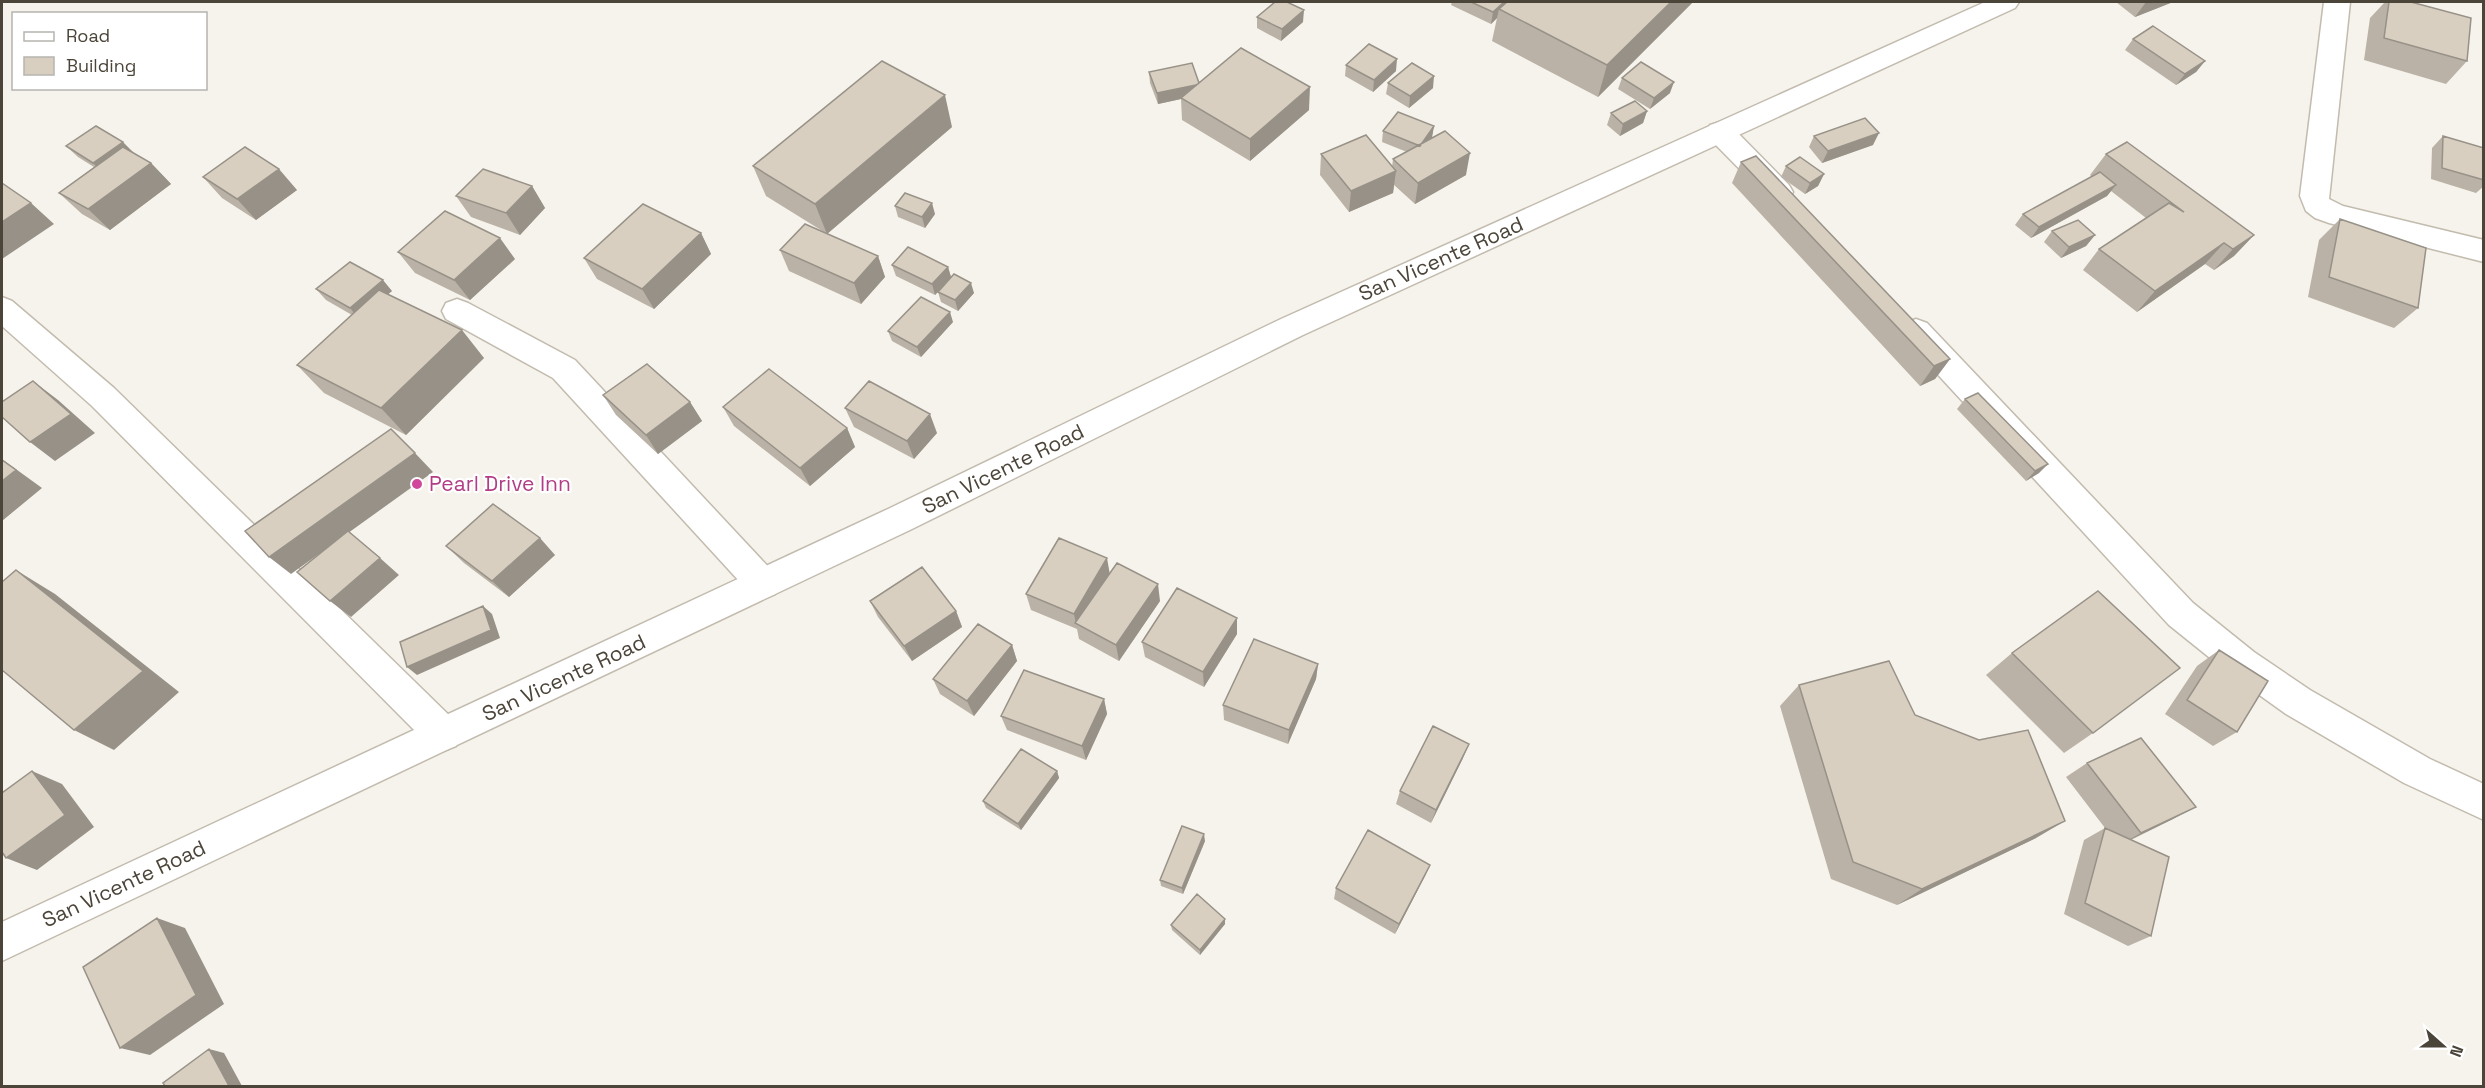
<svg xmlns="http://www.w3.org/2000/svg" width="2485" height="1088" font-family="'Space Grotesk',sans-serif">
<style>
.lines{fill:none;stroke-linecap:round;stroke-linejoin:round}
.minor-casing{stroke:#c2bbae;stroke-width:3}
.tertiary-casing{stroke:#c2bbae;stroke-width:3}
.minor{fill:#fff;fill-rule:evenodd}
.tertiary{fill:#fff;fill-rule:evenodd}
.wall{fill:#bab2a6}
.shaded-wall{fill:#979187}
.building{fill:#d8cfc1;stroke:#979187;stroke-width:1.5}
.hotel-dot{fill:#d1479c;stroke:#fff;stroke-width:2}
.labels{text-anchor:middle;stroke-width:4.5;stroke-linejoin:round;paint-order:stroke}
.street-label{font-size:21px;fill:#4b4439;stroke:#fff}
.hotel-label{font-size:21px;fill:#b23c85;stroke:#fff;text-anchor:start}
</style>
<rect width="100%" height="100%" fill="#f6f3ec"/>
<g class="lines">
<defs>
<path id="minor" d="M2324,2H2350L2329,199L2343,206L2484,240V262L2329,223L2315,218L2306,211L2300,196Z
M1720,122L1730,125L1789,185L1793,192L1789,199L1779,202L1769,199L1710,139L1706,132L1710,125Z
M2,297L12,301L114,388L456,722L461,734L456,746L443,751L430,746L92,406L2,326Z
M457,299L468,303L575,360L775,574L780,584L775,594L763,599L751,594L553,378L446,319L442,311L446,303Z
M1916,319L1927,323L2193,603L2254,652L2310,690L2430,759L2484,784V820L2404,783L2286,714L2230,674L2169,625L1905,339L1901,331L1905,323Z"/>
<path id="tertiary" d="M1985,2H2019L2015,8L1303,335L912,529L2,961V922L888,509L1281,319Z"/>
</defs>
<!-- minor casing -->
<use href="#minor" class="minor-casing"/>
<!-- tertiary casing -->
<use href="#tertiary" class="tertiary-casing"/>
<!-- minor -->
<use href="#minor" class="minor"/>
<!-- tertiary -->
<use href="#tertiary" class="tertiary"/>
</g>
<!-- wall -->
<path class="wall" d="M1452,2H1693L1598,97L1492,41L1497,18L1491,24L1451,5Z
M2116,2H2173L2135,17Z
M2385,2H2411L2467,61L2446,84L2364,60L2370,18Z
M1257,17L1303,22L1281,41L1257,28Z
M2133,39L2205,61L2196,72L2176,85L2125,50Z
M1346,65L1396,71L1373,92L1345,76Z
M1149,72L1199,83L1309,110L1250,161L1182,120L1181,99L1158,104L1150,83Z
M1622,78L1670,93L1650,109L1618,89Z
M1388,83L1433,88L1409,108L1386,94Z
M1647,111L1643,123L1620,136L1607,125L1611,113Z
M1434,126L1431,139L1466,175L1415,204L1394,185L1393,193L1349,212L1320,175L1321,154L1392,167L1393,159L1407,152L1382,142L1383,131Z
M952,127L827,234L878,256L885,277L861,304L789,271L780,250L824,232L766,196L753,166Z
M1814,136L1873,145L1822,163L1809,147Z
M2443,136L2484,148V186L2476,193L2431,179L2432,148Z
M66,146L132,152L151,163L171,184L110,230L82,214L59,193L94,167L78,157Z
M2106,154L2254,235L2234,256L2214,270L2205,264L2137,312L2083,270L2099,249L2146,218L2111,191L2107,196L2031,238L2015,225L2023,214L2092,177L2090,175Z
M1741,162L1950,359L1935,379L1920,386L1732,183Z
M1786,166L1824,174L1818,186L1805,194L1781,177Z
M203,177L297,190L256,220L222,198Z
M532,186L545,208L520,235L471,217L456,196Z
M895,206L935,214L925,228L898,217Z
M2340,219L2418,308L2394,328L2308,297L2319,240Z
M2052,231L2095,235L2086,246L2061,258L2044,242Z
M701,233L711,254L654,309L597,279L584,258Z
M398,252L515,259L470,300L415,273Z
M892,265L948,267L951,277L974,293L958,311L941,302L938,292L935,295L896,276Z
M316,289L392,291L388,294L484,358L406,435L324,393L297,365L352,315L326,300Z
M953,322L921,357L892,341L888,331Z
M603,395L690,402L702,421L658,454L616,415Z
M1965,399L2039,473L2026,481L1957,409Z
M723,407L847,428L855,447L810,486L734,426Z
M845,408L937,433L914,459L854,427Z
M446,546L555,555L509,597L464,563Z
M1110,574L1160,601L1119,661L1079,639L1077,629L1031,610L1026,594Z
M870,601L956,611L962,627L912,661L878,617Z
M1237,618V634L1204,687L1145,657L1142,642Z
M1012,645L1017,661L974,716L940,694L933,679Z
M2219,650L2237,732L2213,746L2165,714L2197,666Z
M2012,653L2093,733L2064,753L1986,675Z
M1318,664L1316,679L1288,744L1224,720L1223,705Z
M1799,685L1915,715L2036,838L1897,905L1831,879L1780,706Z
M1104,699L1107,714L1086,760L1007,730L1001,716Z
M1463,758L1431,823L1396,804L1400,791Z
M2087,763L2173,819L2131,840L2151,936L2128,946L2064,914L2084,840L2105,828L2066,777Z
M1057,771L1059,778L1021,830L986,808L983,801Z
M1205,841L1183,894L1161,886L1160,880Z
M1430,865L1425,876L1395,934L1334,899L1336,888Z
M1225,924L1200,955L1172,930L1171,925Z"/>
<!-- shaded-wall -->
<path class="shaded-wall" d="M1504,2H1510L1499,9L1497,18L1491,24L1493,12Z
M1671,2H1693L1598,97L1607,65Z
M2146,2H2173L2135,17Z
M1304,10L1303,22L1281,41L1282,29Z
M1397,59L1396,71L1373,92L1374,80Z
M2205,61L2196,72L2176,85L2185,74Z
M1434,76L1433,88L1409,108L1410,96Z
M1674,82L1670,93L1650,109L1654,98Z
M1200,84L1181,98V99L1158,104L1157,93Z
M1310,87L1309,110L1250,161V139Z
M945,95L952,127L827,234L815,204Z
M1647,111L1643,123L1620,136L1623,124Z
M1434,126L1432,138L1418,157L1420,146Z
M1879,133L1873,145L1822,163L1828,151Z
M123,142L134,153L104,174L93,163Z
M1470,153L1466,175L1415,204L1418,183Z
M151,163L171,184L110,230L88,209Z
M279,169L297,190L256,220L237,199Z
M1396,171L1393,193L1349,212L1351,191Z
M1824,174L1818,186L1805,194L1810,183Z
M2116,185L2107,196L2031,238L2039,227Z
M532,186L545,208L520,235L506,213Z
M31,203L54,224L2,259V222Z
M932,203L935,214L925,228L922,217Z
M701,233L711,254L654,309L642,289Z
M2095,235L2086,246L2061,258L2069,247Z
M2254,235L2234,256L2214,270L2233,249Z
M500,238L515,259L470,300L454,280Z
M2224,243L2205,264L2137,312L2155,291Z
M878,256L885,277L861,304L854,283Z
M948,267L951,277L935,295L932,284Z
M383,280L392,291L359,319L350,308Z
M971,283L974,293L958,311L955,300Z
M950,312L953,322L921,357L917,347Z
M462,330L484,358L406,435L381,408Z
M1950,359L1935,379L1920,386L1934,366Z
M33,381L58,400L95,433L55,461L30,442Z
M690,402L702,421L658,454L646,435Z
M930,414L937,433L914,459L907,441Z
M847,428L855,447L810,486L800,468Z
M415,453L433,472L291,574L269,557Z
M2,459L42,488L2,521Z
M2048,464L2039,473L2026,481L2035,471Z
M540,538L555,555L509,597L492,581Z
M380,558L399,575L351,617L330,601Z
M1107,558L1110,575L1076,624L1074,614Z
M16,570L55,594L179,692L114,750L74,730Z
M1158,584L1160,601L1119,661L1116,645Z
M483,606L492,614L500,638L417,675L407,667Z
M956,611L962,627L912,661L904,646Z
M1237,618V634L1204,687L1203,672Z
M1012,645L1017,661L974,716L967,701Z
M1318,664L1316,679L1288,744L1289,730Z
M1104,699L1107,714L1086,760L1082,746Z
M1469,744L1463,758L1431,823L1436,810Z
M32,771L62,784L94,827L37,870L6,858Z
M1057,771L1059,778L1021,830L1018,824Z
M2196,807L2173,819L2119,845L2141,833Z
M2065,821L2036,838L1897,905L1922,889Z
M1204,834L1205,841L1183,894L1182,888Z
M1430,865L1425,876L1395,934L1399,924Z
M157,918L185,928L224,1004L150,1055L120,1048Z
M1225,919V924L1200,955V950Z
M209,1049L224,1053L242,1086H229Z"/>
<!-- building -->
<path class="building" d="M1275,2H1287L1304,10L1282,29L1257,17Z
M1471,2H1504L1493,12Z
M1507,2H1671L1607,65L1499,9Z
M2389,2H2411L2471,18L2467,61L2384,38Z
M2153,26L2205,61L2185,74L2133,39Z
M1369,44L1397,59L1374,80L1346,65Z
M1241,48L1310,87L1250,139L1181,98Z
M882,61L945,95L815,204L753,166Z
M1641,62L1674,82L1654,98L1622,78Z
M1192,63L1199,83L1196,85L1157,93L1149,72Z
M1412,63L1434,76L1410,96L1388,83Z
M1635,101L1647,111L1623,124L1611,113Z
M1398,112L1434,126L1420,146L1383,131Z
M1865,118L1879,133L1828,151L1814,136Z
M96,126L123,142L93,163L66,146Z
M1445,131L1470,153L1418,183L1393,159Z
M1366,135L1396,171L1351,191L1321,154Z
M2443,136L2484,148V180L2442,168Z
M2127,142L2254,235L2233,249L2224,243L2155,291L2099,249L2169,203L2184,212L2106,154Z
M123,147L151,163L88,209L59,193Z
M245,147L279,169L237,199L203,177Z
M1756,156L1950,359L1934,366L1741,162Z
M1800,157L1824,174L1810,183L1786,166Z
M483,169L532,186L506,213L456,196Z
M2100,172L2116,185L2039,227L2023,214Z
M2,183L31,203L2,222Z
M905,193L932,203L922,217L895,206Z
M643,204L701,233L642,289L584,258Z
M445,211L500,238L454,280L398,252Z
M2340,219L2426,248L2418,308L2329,277Z
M2078,220L2095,235L2069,247L2052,231Z
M805,224L878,256L854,283L780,250Z
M908,247L948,267L932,284L892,265Z
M350,262L383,280L350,308L316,289Z
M954,274L971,283L955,300L938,292Z
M379,290L462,330L381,408L297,365Z
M921,297L950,312L917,347L888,331Z
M647,364L690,402L646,435L603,395Z
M769,369L847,428L800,468L723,407Z
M33,381L71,414L30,442L2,417V402Z
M869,381L930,414L907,441L845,408Z
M1978,393L2048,464L2035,471L1965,399Z
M391,429L415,453L269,557L245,531Z
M2,460L16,470L2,481Z
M493,504L540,538L492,581L446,546Z
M348,531L380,558L330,601L297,572Z
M1059,538L1107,558L1074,614L1026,594Z
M1117,563L1158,584L1116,645L1075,623Z
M922,567L956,611L904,646L870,601Z
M16,570L143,671L74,730L2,670V582Z
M1177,588L1237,618L1203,672L1142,642Z
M2098,591L2180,668L2093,733L2012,653Z
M483,606L491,630L407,667L400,642Z
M978,624L1012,645L967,701L933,679Z
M1254,639L1318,664L1289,730L1223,705Z
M2219,650L2268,681L2237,732L2187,700Z
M1889,661L1915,715L1979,740L2028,730L2065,821L1922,889L1853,862L1799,685Z
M1024,670L1104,699L1082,746L1001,716Z
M1433,726L1469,744L1436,810L1400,791Z
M2141,738L2196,807L2141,833L2087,763Z
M1021,749L1057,771L1018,824L983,801Z
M32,771L65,815L6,858L2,852V793Z
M1182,826L1204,834L1182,888L1160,880Z
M2105,828L2169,857L2151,936L2085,903Z
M1368,830L1430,865L1399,924L1336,888Z
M1197,894L1225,919L1200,950L1171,925Z
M157,918L196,995L120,1048L83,967Z
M209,1049L229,1086H165L163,1083Z"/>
<!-- markers -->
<circle class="hotel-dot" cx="417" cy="484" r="6"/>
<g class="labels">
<!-- street labels -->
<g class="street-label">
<text transform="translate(1441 259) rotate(-24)" y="7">San Vicente Road</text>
<text transform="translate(1003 469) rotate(-26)" y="7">San Vicente Road</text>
<text transform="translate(564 678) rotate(-25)" y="7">San Vicente Road</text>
<text transform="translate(124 884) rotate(-25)" y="7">San Vicente Road</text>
</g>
<!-- hotel labels -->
<g class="hotel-label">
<text x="429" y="491">Pearl Drive Inn</text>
</g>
</g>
<!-- border -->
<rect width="2485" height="1088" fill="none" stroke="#4b4439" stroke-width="6"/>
<!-- legend -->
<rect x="12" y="12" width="195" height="78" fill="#ffffff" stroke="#b7b4b0" stroke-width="1.5"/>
<rect x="24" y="32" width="30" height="9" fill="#ffffff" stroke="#b7b4b0" stroke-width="1.5"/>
<text x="66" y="42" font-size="18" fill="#4b4439">Road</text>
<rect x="24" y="57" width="30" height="18" fill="#d8cfc1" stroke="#b7b4b0" stroke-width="1.5"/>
<text x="66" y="72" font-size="18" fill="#4b4439">Building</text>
<!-- north arrow -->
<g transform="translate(2443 1046) rotate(111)" stroke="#ffffff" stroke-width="4.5" paint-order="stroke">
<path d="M0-4.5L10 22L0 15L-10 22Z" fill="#4b4439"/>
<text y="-9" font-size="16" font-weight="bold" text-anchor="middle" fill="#4b4439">N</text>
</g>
</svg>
